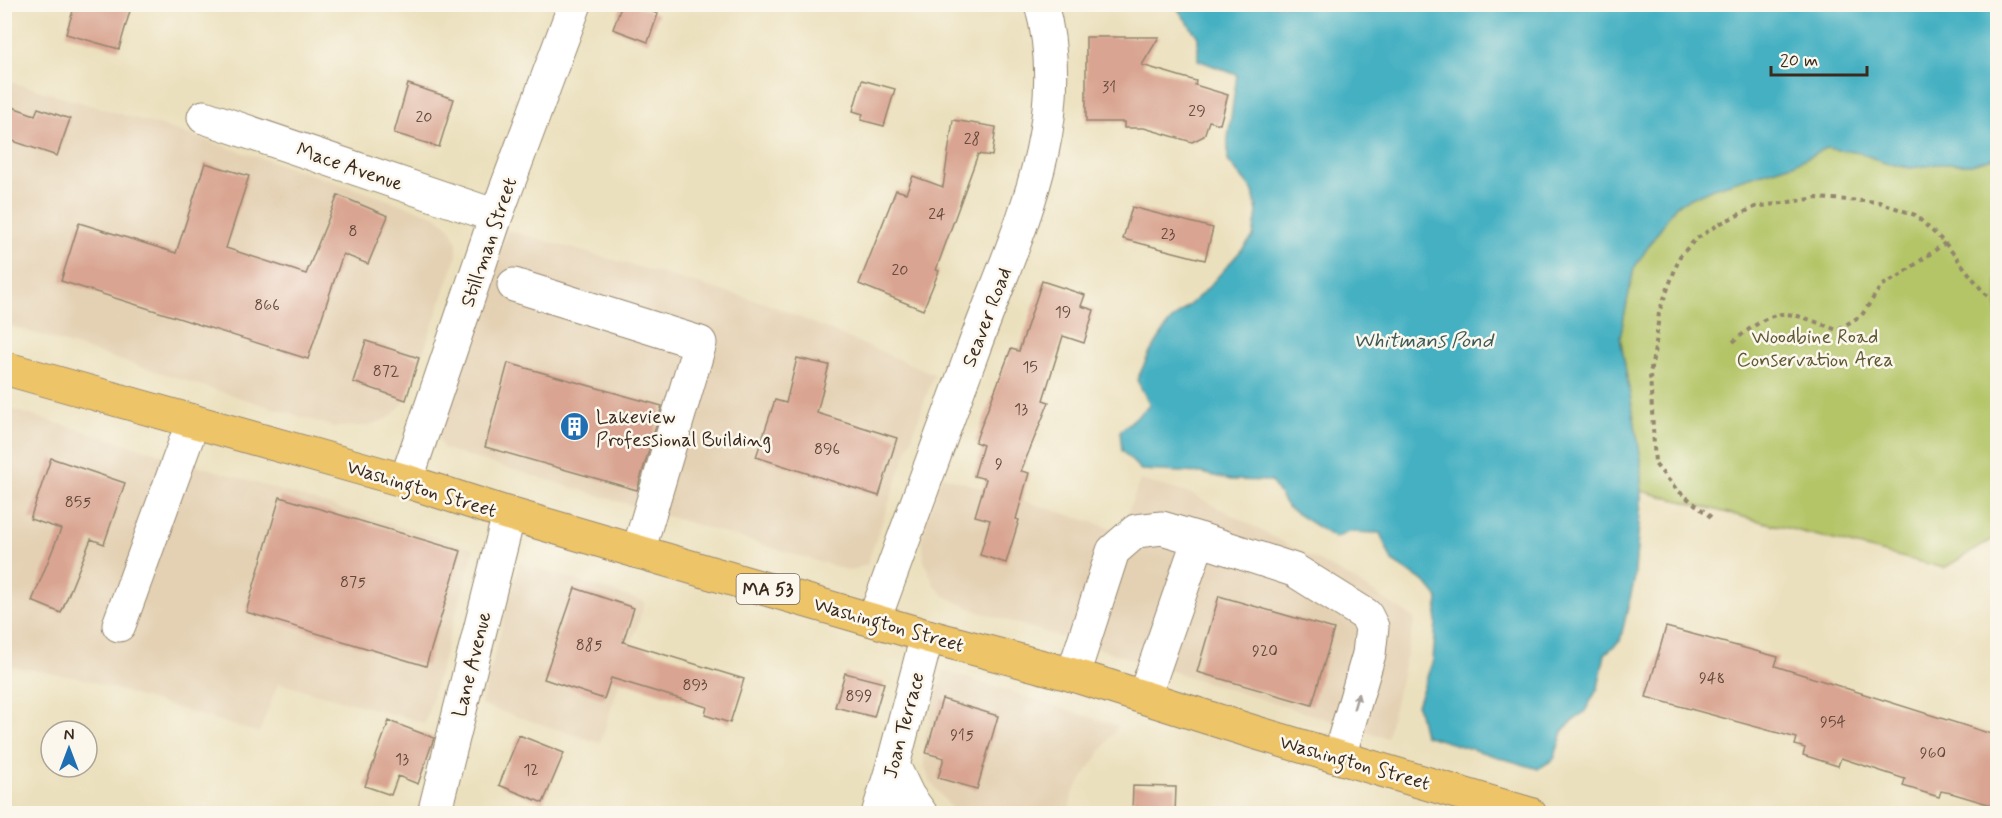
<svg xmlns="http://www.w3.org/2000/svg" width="2002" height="818" font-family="Mynerve,sans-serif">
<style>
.built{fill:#e4d1b4}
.green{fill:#b4c567;stroke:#787842;stroke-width:1.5}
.water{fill:#44b0c2;stroke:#406d70;stroke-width:1.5}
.building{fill:#d9a491}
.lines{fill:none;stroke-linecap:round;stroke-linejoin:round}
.minor-casing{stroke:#93856e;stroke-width:35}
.major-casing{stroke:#93856e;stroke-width:35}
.path{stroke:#93856e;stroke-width:4;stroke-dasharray:4.5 4.5;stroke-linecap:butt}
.minor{stroke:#fff;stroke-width:33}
.major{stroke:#eec469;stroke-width:33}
.oneway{fill:#a79f9a}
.labels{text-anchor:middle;stroke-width:5;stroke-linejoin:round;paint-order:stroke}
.number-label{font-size:16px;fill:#62483b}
.shield{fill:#fbf7ec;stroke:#75685c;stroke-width:1.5}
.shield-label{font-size:18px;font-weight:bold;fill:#3b2a1e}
.street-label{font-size:20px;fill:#3b2a1e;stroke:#fbf7ec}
.park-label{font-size:20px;fill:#5f5834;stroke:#fbf7ec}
.poi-label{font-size:20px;fill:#3b2a1e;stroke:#fbf7ec;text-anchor:start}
.water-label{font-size:21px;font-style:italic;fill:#3e5957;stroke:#fbf7ec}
</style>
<rect width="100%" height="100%" fill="#fbf7ec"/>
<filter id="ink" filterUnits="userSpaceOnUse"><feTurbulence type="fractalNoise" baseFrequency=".0167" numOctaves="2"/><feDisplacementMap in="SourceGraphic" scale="12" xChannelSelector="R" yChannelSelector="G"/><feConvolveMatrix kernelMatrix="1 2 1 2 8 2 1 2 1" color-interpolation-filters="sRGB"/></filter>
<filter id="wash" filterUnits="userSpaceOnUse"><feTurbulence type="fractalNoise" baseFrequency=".008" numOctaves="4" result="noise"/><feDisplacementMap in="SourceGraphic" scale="24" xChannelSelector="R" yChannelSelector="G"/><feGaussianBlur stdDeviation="1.35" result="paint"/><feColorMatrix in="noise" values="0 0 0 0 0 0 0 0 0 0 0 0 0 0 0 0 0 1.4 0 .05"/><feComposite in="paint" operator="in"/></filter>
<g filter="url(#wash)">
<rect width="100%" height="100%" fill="#ebe0bd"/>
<!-- built -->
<path class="built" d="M4,80L175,130L437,216L451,229L457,242V256L406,400L389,418L368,426L334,427L5,324Z
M507,230L765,303L934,374L867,565L850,571L444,449L438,438L440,430Z
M4,407L474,549L425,723L278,683L259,733L79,678L5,665Z
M942,476L1121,531L1140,480L1192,494L1349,577L1415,619L1387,738L977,611L946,597L934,585L924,561L922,535Z
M519,563L645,602L600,743L481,705Z
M944,671L1118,726L1072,794L1069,813H955L929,780L924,762V740Z"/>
<!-- green -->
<path class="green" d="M1826,148L1861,153L1885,163L1910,168L1938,164H1971L1997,157L1998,527L1995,538L1944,568L1641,491V459L1620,337L1634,268L1676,205L1713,188L1796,163Z"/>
<!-- water -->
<path class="water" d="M1171,5H1997V157L1971,164H1938L1910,168L1885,163L1861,153L1826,148L1796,163L1713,188L1676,205L1634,268L1620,337L1641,459V503L1634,582L1620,641L1605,654L1598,688L1585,711L1564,729L1554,759L1538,769L1424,735L1417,705L1433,660L1438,598L1425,582L1392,561L1380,533L1349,532L1335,538L1288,508L1271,481L1231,480L1202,473L1141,470L1122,451L1120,431L1150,405L1137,380L1149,354L1169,323L1206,290L1253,237L1257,212L1253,191L1228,161V138L1237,75L1198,60V37L1177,8Z"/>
<g id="blocks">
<!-- building -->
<path class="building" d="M75,4H132L119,49L66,34Z
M622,4H632L658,14L648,42L613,29Z
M1086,37H1159L1142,65L1196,81L1195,85L1228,95L1220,124L1209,121L1204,136L1192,142L1144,128H1124V122H1086Z
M862,80L895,89L884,126L861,120L863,114L853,111Z
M408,84L454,99L439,147L394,133Z
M4,104L35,115L38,108L70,119L57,156L4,138Z
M953,120L996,127L992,156L978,154L936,270L939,271L923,310L859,284L896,190L906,193L913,176L943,187Z
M205,163L249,176L226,248L306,274L338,195L388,216L368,264L343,254L308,359L61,281L79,223L176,253Z
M1132,207L1213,228L1205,260L1123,239Z
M1042,281L1085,295L1081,306L1094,310L1084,343L1063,336L1043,400L1049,402L1021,471L1029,473L1016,519L1019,520L1006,563L980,555L990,520L975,516L986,479L974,476L983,445L975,442L1011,349L1019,351Z
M366,341L419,358L406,400L353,382Z
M797,358L829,365L817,413L897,438L879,496L756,457L775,400L786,403Z
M508,363L662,406L637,490L485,447Z
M51,458L125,483L104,544L91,539L61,613L32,601L61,529L30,519Z
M280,497L461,551L426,666L246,612Z
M575,588L634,608L623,642L744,679L730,723L705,715L707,707L611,678L604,699L544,679Z
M1219,596L1334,629L1312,705L1197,672Z
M1666,627L1778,657L1775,666L1998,736V807L1951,793L1941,791L1939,797L1903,786L1905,779L1841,758L1838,766L1803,755L1805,748L1795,745L1797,738L1646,697Z
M845,673L884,683L874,717L835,707Z
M942,699L998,716L977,789L938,778L944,758L926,753Z
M389,721L434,738L418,784L398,776L391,795L365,786Z
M519,735L564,753L543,803L499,785Z
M1133,786L1176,787L1175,813H1132Z"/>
</g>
</g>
<g filter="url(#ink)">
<use href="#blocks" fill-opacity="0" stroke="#93856e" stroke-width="1.5"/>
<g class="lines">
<defs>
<path id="minor" d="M204,117L496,216
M514,285L700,343L638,552
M406,481L496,216L575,4
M1199,539L1294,570L1366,615L1372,627L1369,654L1339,757
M874,620C907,530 940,440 973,350C1013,240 1075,125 1041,4
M119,625L193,421
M1073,675L1113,551L1136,531L1162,528L1199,539L1144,697
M893,765L908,796L921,814
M434,814L509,514
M878,814L893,765L927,636"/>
<path id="major" d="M4,368L406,481L509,514L927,636L1073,675L1257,733L1530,814"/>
</defs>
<!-- minor casing -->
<use href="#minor" class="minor-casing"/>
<!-- major casing -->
<use href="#major" class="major-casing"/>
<!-- path -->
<path class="path" d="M1733,342C1745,332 1766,315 1782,314C1797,313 1823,325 1837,330L1862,315L1881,286L1898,277L1945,243
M1711,517L1676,489L1655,464L1650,374L1656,343L1659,312L1680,256L1696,239L1721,223L1755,207L1817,198L1879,202L1915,215L1945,243L1985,294L1998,302"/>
<!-- minor -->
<use href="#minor" class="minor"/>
<!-- major -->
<use href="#major" class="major"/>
</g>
<!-- one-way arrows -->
<defs><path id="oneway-solid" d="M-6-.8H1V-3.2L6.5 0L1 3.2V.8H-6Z" transform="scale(1.5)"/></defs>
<use class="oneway" href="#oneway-solid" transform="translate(1356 701) rotate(-74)"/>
</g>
<!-- icons -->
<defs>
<symbol id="building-disc" viewBox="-11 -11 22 22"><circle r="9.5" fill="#1f6fb2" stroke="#fbf7ec"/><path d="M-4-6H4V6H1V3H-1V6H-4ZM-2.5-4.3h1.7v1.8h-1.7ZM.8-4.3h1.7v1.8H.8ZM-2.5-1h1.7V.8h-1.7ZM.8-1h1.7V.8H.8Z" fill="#fff"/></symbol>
</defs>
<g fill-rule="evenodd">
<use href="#building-disc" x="558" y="410" width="33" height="33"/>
</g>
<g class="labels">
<!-- number labels -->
<g class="number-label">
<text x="1109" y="92">31</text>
<text x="1197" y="116">29</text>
<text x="424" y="122">20</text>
<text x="972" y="144">28</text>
<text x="937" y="219">24</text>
<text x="353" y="236">8</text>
<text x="1168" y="239">23</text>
<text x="900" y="275">20</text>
<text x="267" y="310">866</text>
<text x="1063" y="317">19</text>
<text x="1030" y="372">15</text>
<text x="386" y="376">872</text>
<text x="1021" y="414">13</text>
<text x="827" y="454">896</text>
<text x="999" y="469">9</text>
<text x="78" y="507">855</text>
<text x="353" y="587">875</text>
<text x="589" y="650">885</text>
<text x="1265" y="656">920</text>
<text x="1712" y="683">948</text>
<text x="695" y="690">893</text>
<text x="859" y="701">899</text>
<text x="1833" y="727">954</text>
<text x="962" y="740">915</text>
<text x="1933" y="758">960</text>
<text x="402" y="764">13</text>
<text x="531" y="775">12</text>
</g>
<!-- shield labels -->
<rect class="shield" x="736.5" y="574" width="63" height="30" rx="4.5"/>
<g class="shield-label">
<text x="768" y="595">MA 53</text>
</g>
<!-- street labels -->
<g class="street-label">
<text transform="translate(350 166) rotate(19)" y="7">Mace Avenue</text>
<text transform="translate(488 242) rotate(-71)" y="7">Stillman Street</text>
<text transform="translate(986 317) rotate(-69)" y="7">Seaver Road</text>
<text transform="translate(422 488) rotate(17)" y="7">Washington Street</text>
<text transform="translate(889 624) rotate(16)" y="7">Washington Street</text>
<text transform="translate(471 664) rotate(-76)" y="7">Lane Avenue</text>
<text transform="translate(903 725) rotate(-75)" y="7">Joan Terrace</text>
<text transform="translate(1355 762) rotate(16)" y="7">Washington Street</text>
</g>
<!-- park labels -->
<g class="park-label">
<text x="1815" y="343">Woodbine Road<tspan x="1815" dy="23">Conservation Area</tspan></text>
</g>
<!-- poi labels -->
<g class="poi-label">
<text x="596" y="423">Lakeview<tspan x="596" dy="23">Professional Building</tspan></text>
</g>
<!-- water labels -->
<g class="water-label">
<text x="1423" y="347">Whitmans Pond</text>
</g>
</g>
<!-- margin -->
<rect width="2002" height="818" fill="none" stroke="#fbf7ec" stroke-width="24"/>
<!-- north arrow -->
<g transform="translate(69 749)"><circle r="28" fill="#fbf7ec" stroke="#aea59a" stroke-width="1.5"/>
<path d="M0-4.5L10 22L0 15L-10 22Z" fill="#1f6fb2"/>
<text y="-9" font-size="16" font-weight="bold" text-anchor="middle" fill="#3b2a1e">N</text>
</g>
<!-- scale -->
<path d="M1771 66v9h96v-9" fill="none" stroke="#3b2a1e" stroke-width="3"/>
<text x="1780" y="66" font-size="18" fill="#3b2a1e" stroke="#fbf7ec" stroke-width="4.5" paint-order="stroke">20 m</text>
</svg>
